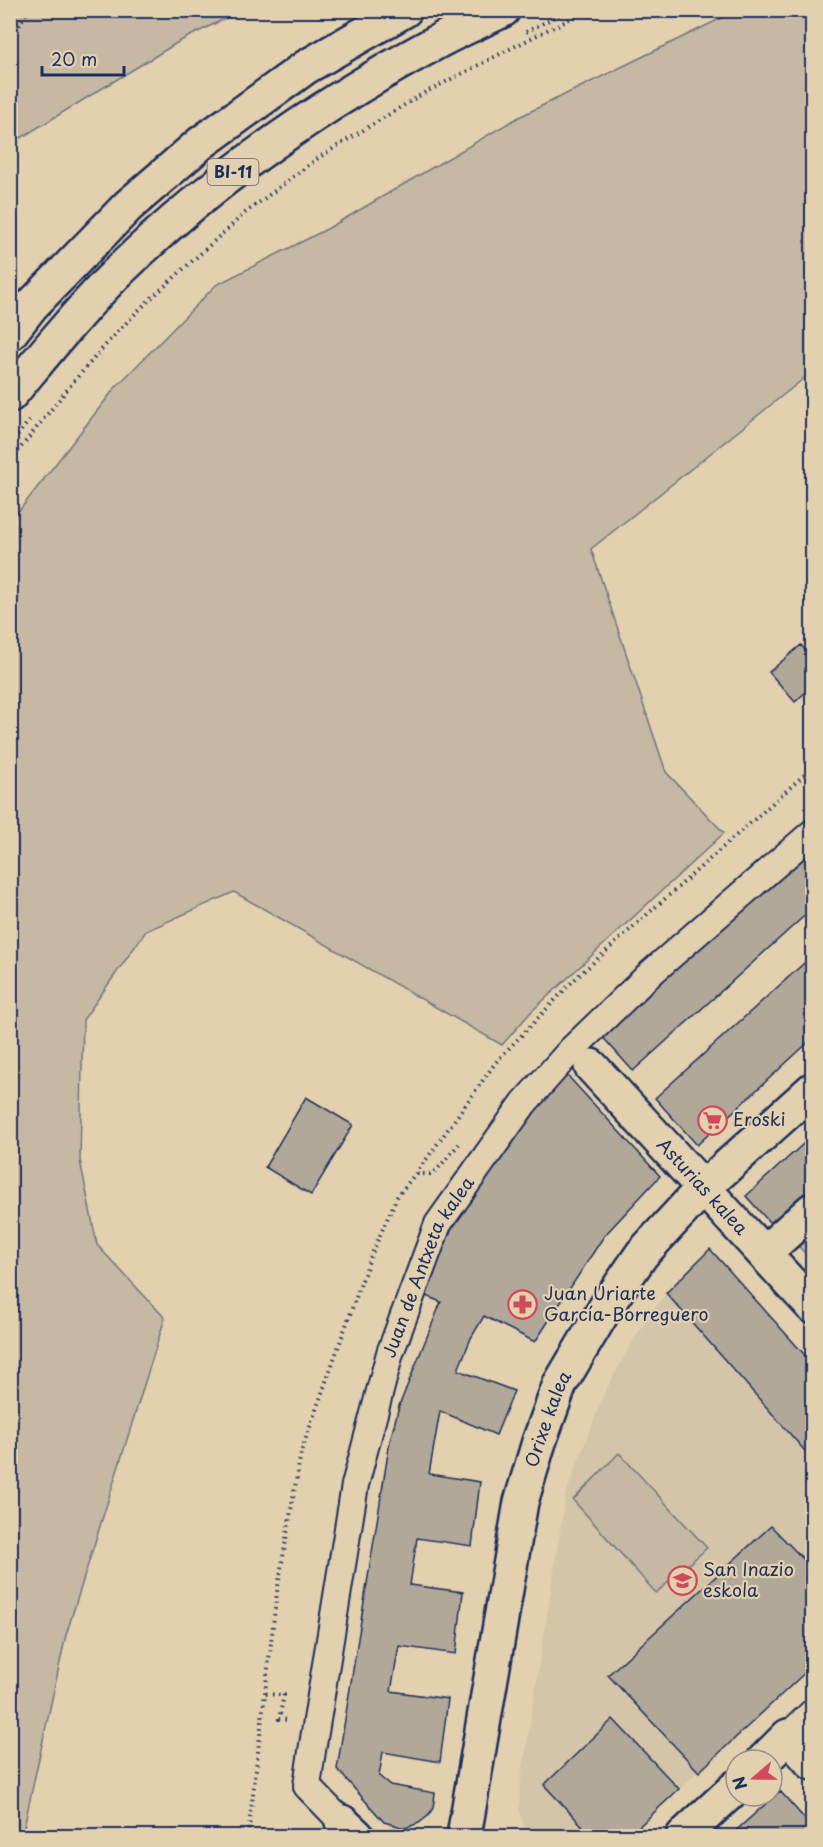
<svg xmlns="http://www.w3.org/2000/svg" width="823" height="1847" font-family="'Playpen Sans',sans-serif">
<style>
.built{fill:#d4c4a8}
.green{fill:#c6b8a2;stroke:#707480;stroke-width:1.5}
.building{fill:#b1a89a;stroke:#1b2f5e;stroke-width:1.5}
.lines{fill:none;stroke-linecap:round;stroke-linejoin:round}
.pedestrian-casing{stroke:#1b2f5e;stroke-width:30}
.minor-casing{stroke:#1b2f5e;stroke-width:38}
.primary-casing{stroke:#1b2f5e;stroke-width:38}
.path{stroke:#1b2f5e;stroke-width:4;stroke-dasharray:1.5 4.5;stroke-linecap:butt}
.pedestrian{stroke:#e3d0ae;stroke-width:26}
.minor{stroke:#e3d0ae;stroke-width:33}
.primary{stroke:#e3d0ae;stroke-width:33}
.labels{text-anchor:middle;stroke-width:4.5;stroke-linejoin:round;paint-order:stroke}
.shield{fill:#e3d0ae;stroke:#575f76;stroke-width:1.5}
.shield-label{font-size:16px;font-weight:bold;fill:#1b2f5e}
.poi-label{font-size:18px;fill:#1b2f5e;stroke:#e3d0ae;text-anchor:start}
.street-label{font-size:18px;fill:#1b2f5e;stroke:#e3d0ae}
</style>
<rect width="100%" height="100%" fill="#e3d0ae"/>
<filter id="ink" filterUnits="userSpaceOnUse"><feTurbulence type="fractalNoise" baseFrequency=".0167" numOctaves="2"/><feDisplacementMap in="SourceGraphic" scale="12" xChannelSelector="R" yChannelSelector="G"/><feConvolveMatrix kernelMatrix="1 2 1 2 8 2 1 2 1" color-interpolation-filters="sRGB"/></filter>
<g filter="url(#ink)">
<!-- built -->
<path class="built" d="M710,1249L812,1363V1666L629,1836H531L525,1829L519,1810L520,1787L566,1494L604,1394L633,1340L666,1293Z"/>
<!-- green -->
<path class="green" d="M11,10H240V11L180,41L11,144Z
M738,10L812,11V372L591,549L666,772L724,833L531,1012L502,1045L234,892L146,931L83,1020L80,1160L97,1245L165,1318L66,1635L22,1836H11V521L115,388L216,285L327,229L519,117Z
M812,1224V1261L794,1241Z
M619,1453L707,1548L656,1593L573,1500Z"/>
<!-- building -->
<path class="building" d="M801,645L812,658V686L795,702L769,672Z
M812,846V909L633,1071L600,1034Z
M812,956V1039L697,1145L655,1098Z
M565,1073L660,1176L604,1236L535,1342L484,1316L471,1338L458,1370L514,1391L496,1435L440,1411L429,1474L480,1482L472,1546L417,1538L410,1585L463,1592L456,1654L399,1646L391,1691L448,1699L440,1762L383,1752L379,1776L390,1785L435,1793L433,1808L428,1816L419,1823L405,1828L384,1822L337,1769L390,1441L399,1406L441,1302L421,1294L452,1220L499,1150Z
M306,1097L353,1125L311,1195L265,1167Z
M812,1136V1201L778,1232L746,1196Z
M710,1249L812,1363V1459L666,1293Z
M771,1526L812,1568V1666L699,1772L608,1675Z
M613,1719L679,1789L629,1836H592L544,1785Z
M780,1791L812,1827L803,1836H730Z"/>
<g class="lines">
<defs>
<g id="pedestrian">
<path d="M788,1736L812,1713"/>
<path id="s1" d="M342,1822L307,1786L312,1751L355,1485L390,1353L438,1224L524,1103L572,1049L651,973L812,833"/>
</g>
<g id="minor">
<path id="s2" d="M591,1066L812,1306"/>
<path d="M764,1253L812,1210"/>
<path d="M764,1760L788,1736L812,1763"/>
<path d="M342,1822L357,1836"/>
<path id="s3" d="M464,1836L521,1502L539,1442L560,1384L607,1305L642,1254L703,1188L812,1090"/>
<path d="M683,1836L736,1787"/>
</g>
<path id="primary" d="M10,333L31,306L128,206L201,143L306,67L405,10
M10,395C46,352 81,308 121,269C215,177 322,104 437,42C458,30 481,21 503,10"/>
</defs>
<!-- pedestrian casing -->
<use href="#pedestrian" class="pedestrian-casing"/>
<!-- minor casing -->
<use href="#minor" class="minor-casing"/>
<!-- primary casing -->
<use href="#primary" class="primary-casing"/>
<!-- path -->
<path class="path" d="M526,32L568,10
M10,41L28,10
M10,445L31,418
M10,461L74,381L118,331L145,304L245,213L321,156L424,93L547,30L590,10
M417,1174H430L436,1171L459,1144
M266,1694L284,1695L279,1719L288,1720L287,1722
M248,1836L277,1592L301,1452L370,1258L397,1197L426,1160L496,1062L577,977L812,768"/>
<!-- pedestrian -->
<use href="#pedestrian" class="pedestrian"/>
<!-- minor -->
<use href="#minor" class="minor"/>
<!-- primary -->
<use href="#primary" class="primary"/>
</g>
</g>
<!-- icons -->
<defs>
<symbol id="supermarket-ring" viewBox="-11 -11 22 22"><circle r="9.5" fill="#e3d0ae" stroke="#d1495b" stroke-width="1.5"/><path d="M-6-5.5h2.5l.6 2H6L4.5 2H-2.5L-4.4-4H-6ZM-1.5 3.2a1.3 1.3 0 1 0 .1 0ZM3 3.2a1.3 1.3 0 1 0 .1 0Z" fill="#d1495b"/></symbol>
<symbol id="pharmacy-ring" viewBox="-11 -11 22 22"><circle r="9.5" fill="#e3d0ae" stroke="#d1495b" stroke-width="1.5"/><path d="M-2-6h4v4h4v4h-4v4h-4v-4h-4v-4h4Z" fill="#d1495b"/></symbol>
<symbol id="school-ring" viewBox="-11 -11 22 22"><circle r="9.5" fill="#e3d0ae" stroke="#d1495b" stroke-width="1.5"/><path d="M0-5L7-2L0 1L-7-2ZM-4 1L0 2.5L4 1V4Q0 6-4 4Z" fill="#d1495b"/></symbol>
</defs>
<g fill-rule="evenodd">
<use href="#supermarket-ring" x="696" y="1104" width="33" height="33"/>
<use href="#pharmacy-ring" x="506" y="1288" width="33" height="33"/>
<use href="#school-ring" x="666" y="1564" width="33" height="33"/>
</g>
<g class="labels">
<!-- shield labels -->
<rect class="shield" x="207.5" y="159" width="51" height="26" rx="4.5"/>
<g class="shield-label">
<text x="233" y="178">BI-11</text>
</g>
<!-- poi labels -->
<g class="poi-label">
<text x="733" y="1126">Eroski</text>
<text x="544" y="1300">Juan Uriarte<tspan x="544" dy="21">García-Borreguero</tspan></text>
<text x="703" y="1576">San Inazio<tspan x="703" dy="21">eskola</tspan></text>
</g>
<!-- street labels -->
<g class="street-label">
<text dy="6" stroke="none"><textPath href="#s2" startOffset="164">Asturias kalea</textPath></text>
<text dy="6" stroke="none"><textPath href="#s1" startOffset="586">Juan de Antxeta kalea</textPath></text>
<text dy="6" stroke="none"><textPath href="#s3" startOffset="426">Orixe kalea</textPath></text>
</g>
</g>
<!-- margin -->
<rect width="823" height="1847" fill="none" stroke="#e3d0ae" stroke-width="36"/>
<rect x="18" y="18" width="787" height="1811" fill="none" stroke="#1b2f5e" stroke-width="2" filter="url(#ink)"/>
<!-- north arrow -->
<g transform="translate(754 1778) rotate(250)"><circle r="28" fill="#e3d0ae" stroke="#93908e" stroke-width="1.5"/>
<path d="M0-4.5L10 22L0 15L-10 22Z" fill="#d1495b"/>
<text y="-9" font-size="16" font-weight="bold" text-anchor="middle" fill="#1b2f5e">N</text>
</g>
<!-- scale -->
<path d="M42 66v9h82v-9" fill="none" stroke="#1b2f5e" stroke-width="3"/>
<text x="51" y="66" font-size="18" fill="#1b2f5e" stroke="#e3d0ae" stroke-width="4.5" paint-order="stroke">20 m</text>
</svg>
